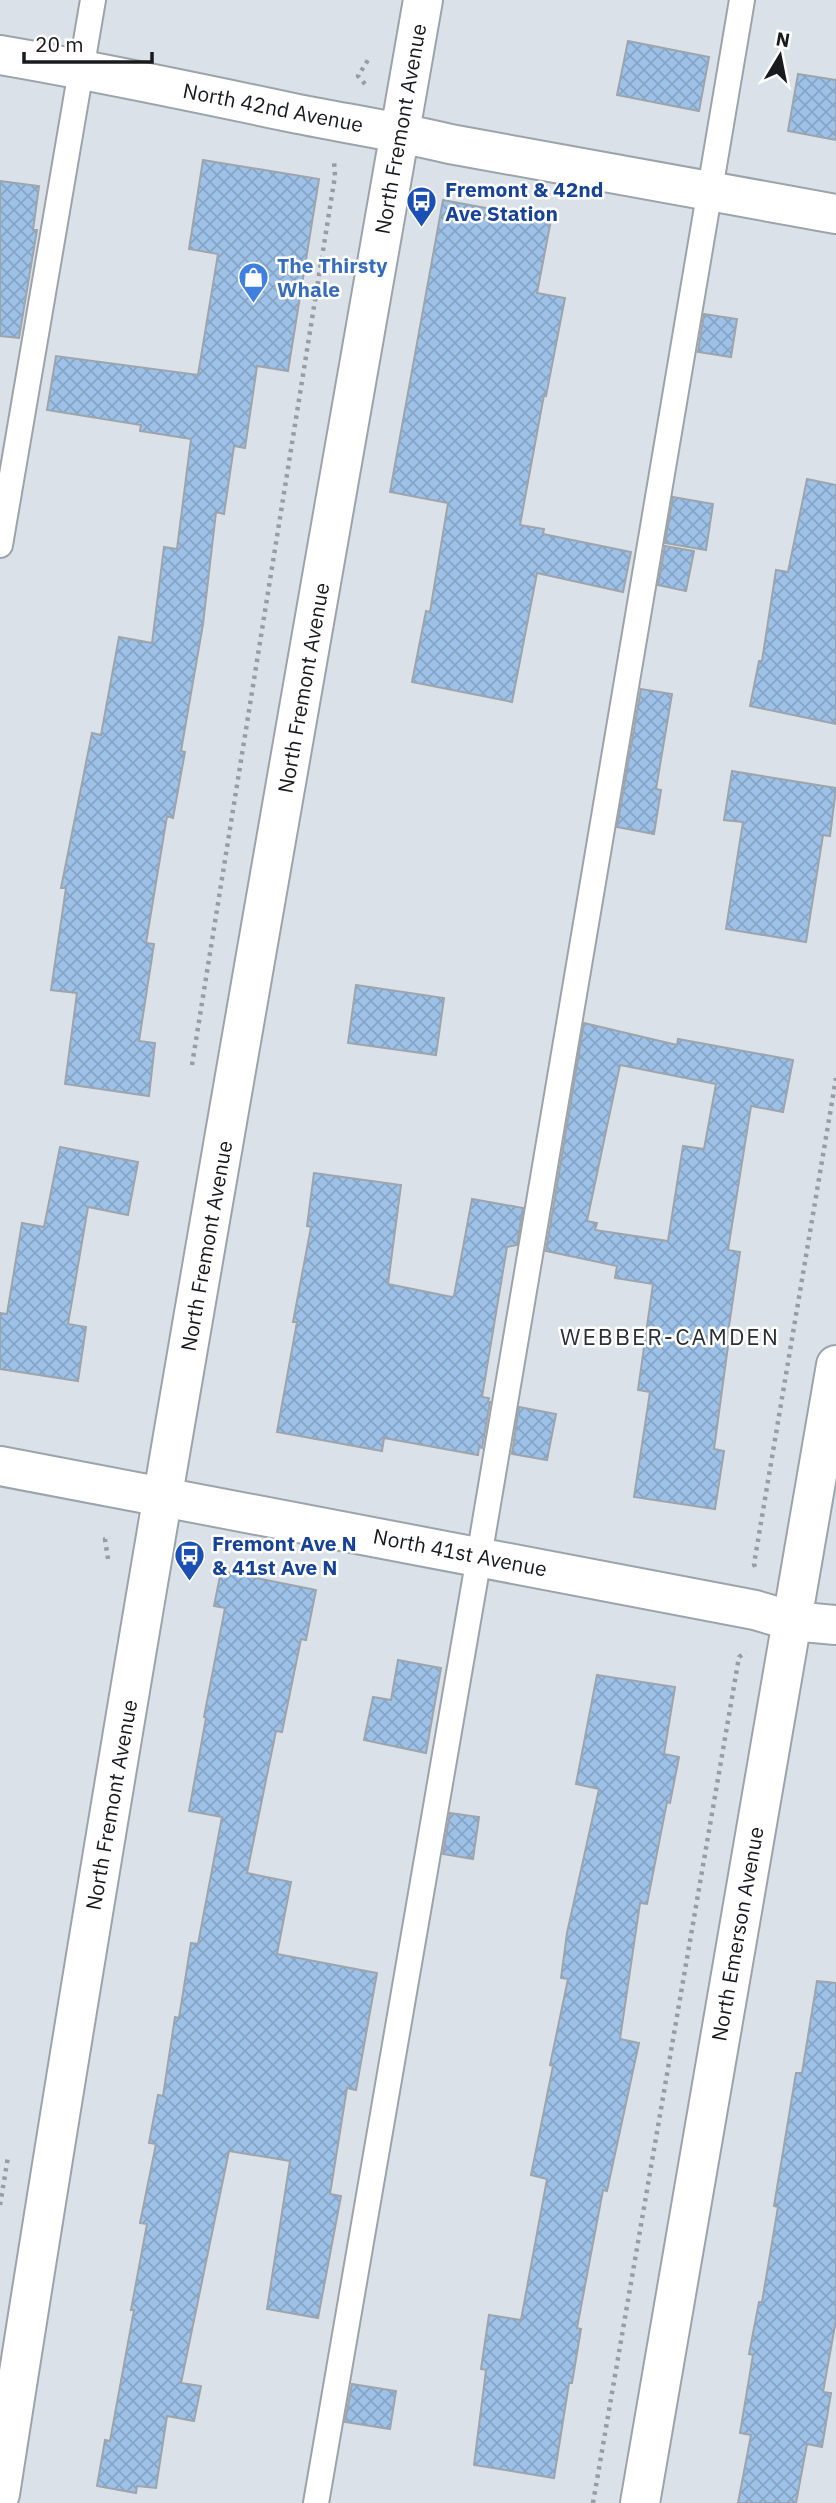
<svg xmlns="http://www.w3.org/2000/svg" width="836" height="2503" font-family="'IBM Plex Sans',sans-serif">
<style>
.building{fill:url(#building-cross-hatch);stroke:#9ea4ab;stroke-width:2;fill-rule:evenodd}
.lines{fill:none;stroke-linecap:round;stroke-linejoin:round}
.service-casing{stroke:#9ca3aa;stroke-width:28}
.minor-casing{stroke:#9ca3aa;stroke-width:42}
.tertiary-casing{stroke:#9ca3aa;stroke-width:42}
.path{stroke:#989da3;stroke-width:4.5;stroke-dasharray:3.5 5;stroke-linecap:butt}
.service{stroke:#fff;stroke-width:24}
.minor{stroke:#fff;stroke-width:38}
.tertiary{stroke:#fff;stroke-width:38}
.labels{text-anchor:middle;stroke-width:5;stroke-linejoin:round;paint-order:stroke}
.street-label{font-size:21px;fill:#181a1d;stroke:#fff}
.transit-label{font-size:21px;font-weight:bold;fill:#164399;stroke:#fff;text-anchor:start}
.shop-label{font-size:21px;font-weight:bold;fill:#366cbe;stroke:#fff;text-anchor:start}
.neighbourhood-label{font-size:23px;letter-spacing:2px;fill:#2b3136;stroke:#fff}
</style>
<defs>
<pattern id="building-cross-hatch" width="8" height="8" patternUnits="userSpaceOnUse" patternTransform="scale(1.75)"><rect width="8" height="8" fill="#9dc1e7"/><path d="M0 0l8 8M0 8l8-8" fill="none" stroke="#86a5c6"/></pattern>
</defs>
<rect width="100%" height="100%" fill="#dae1e8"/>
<!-- building -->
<path class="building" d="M628,41L709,57L699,111L617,95Z
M798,74L836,80V140L788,131Z
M203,160L319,179L288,371L257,366L245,448L234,446L224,514L216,512L203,624L181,751L185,752L173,818L167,816L146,943L154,944L139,1041L155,1043L149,1096L65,1084L77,993L51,990L66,888H61L92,733L101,735L119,637L152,643L164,547L177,549L191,439L140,431L141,425L47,410L56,356L198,375L218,254L189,249Z
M0,181L39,186L33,230H37L19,338L0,336Z
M443,200L551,220L537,293L565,298L546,396L544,395L520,525L544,529L543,534L631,552L623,592L537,573L512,702L412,682L426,611L430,612L448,503L390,492Z
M704,314L737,319L731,357L698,352Z
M807,479L836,485V724L750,706L759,661H762L776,570L788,572Z
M673,497L713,504L706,550L665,543Z
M665,546L694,551L686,591L658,585Z
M641,689L672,694L656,789L661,790L654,834L617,827Z
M732,771L836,788L830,836L823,835L806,942L726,929L743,822L724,820Z
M356,985L444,998L436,1055L348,1043Z
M584,1023L677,1045L678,1039L793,1060L783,1112L751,1106L728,1250L740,1252L726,1346H728L714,1449L724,1451L715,1509L634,1497L650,1392L638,1390L653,1284L615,1278L617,1266L546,1251ZM620,1065L716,1084L704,1149L683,1146L668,1241L595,1230L597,1223L587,1221Z
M60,1147L138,1162L128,1215L88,1207L68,1324L86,1327L78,1381L0,1369V1313L7,1314L22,1223L44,1227Z
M314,1173L401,1185L388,1284L452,1297L454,1296L472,1199L523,1208L517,1245L507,1247L482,1397L489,1398L488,1402H490L482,1448L479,1447L478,1455L384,1438L382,1451L277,1432L297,1322H293L311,1227L307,1226Z
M519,1407L556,1414L547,1460L512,1454Z
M221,1571L316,1590L306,1640L301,1639L282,1732L276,1731L247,1873L291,1882L277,1954L377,1973L356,2090L347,2088L330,2194L341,2196L318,2318L267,2309L290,2161L229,2151L181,2383L201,2386L194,2421L167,2416L156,2488L137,2486L136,2493L97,2486L105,2440L110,2441L134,2310H131L147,2224L140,2223L156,2144L149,2143L158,2095L163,2096L175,2017L179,2018L191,1943L198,1944L222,1817L189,1811L206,1718L204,1717L225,1608L214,1606Z
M398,1660L441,1668L426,1753L364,1740L373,1697L391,1700Z
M597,1675L675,1687L664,1754L679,1757L670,1803L667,1802L647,1904L640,1903L620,2039L639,2043L607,2191L603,2190L577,2328L581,2329L572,2383H569L554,2478L474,2465L486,2370L481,2369L489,2315L521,2320L547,2179L531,2175L553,2066L550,2065L568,1979L561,1978L567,1933L599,1789L576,1784Z
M450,1813L479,1817L473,1859L443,1854Z
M817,1981L836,1983V2320L823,2392L831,2393L822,2447L807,2444L796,2503H738L751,2435L740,2433L753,2355L749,2354L759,2302H762L778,2207L774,2206L796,2073H802Z
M352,2384L396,2391L390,2429L345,2422Z"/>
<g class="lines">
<defs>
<path id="service" d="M0,545L93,0
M316,2503L479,1557L742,0"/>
<path id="minor" d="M0,1466L755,1610L792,1621L836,1625
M640,2503L836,1365"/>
<path id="tertiary" d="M0,55C100,72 199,93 298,114C349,124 400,132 450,144L836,214
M0,2494C129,1661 278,831 423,0"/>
</defs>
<!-- service casing -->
<use href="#service" class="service-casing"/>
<!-- minor casing -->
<use href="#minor" class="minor-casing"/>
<!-- tertiary casing -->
<use href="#tertiary" class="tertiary-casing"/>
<!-- path -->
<path class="path" d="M365,84L358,76L368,60
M192,1065L335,176L334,161
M108,1559L105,1539L110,1537
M755,1567L754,1564L836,1078
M0,2205L8,2157
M593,2503L739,1657L746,1652"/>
<!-- service -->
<use href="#service" class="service"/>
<!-- minor -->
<use href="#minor" class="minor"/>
<!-- tertiary -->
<use href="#tertiary" class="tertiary"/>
</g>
<!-- icons -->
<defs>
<symbol id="bus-pin" viewBox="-11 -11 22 30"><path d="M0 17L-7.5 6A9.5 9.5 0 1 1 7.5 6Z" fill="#1a4fb4" stroke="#fff"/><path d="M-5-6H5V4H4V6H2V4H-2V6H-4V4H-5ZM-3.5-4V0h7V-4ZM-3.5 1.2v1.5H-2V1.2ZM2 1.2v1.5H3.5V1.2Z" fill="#fff"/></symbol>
<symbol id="shop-pin" viewBox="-11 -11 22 30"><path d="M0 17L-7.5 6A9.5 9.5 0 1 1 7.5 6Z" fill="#3f7fe0" stroke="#fff"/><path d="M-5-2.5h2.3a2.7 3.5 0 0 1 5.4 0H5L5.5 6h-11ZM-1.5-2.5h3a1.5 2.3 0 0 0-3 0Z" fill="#fff"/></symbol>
</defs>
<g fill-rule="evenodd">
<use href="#bus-pin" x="404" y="184" width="35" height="47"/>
<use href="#shop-pin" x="236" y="260" width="35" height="47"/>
<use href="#bus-pin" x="172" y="1538" width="35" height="47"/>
</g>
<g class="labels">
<!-- street labels -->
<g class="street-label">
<text transform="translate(273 108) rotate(11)" y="7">North 42nd Avenue</text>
<text transform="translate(401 129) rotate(-80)" y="7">North Fremont Avenue</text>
<text transform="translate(304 688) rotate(-80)" y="7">North Fremont Avenue</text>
<text transform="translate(207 1246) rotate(-80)" y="7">North Fremont Avenue</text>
<text transform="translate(460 1553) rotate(11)" y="7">North 41st Avenue</text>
<text transform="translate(112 1805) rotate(-80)" y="7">North Fremont Avenue</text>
<text transform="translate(738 1934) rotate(-80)" y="7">North Emerson Avenue</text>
</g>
<!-- transit labels -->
<g class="transit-label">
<text x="445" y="197">Fremont &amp; 42nd<tspan x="445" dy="24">Ave Station</tspan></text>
<text x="212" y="1551">Fremont Ave N<tspan x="212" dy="24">&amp; 41st Ave N</tspan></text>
</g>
<!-- shop labels -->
<g class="shop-label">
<text x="277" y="273">The Thirsty<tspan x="277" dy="24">Whale</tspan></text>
</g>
<!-- neighbourhood labels -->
<g class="neighbourhood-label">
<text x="670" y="1345">WEBBER-CAMDEN</text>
</g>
</g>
<!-- north arrow -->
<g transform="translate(780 56) rotate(10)" stroke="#ffffff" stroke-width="5" paint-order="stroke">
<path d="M0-5L12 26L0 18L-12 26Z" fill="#181a1d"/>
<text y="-10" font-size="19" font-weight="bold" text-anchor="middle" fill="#181a1d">N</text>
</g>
<!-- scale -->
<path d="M24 52v10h128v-10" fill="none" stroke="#181a1d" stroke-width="3.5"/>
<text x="35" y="52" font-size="21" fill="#181a1d" stroke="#ffffff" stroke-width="5" paint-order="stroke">20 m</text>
</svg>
